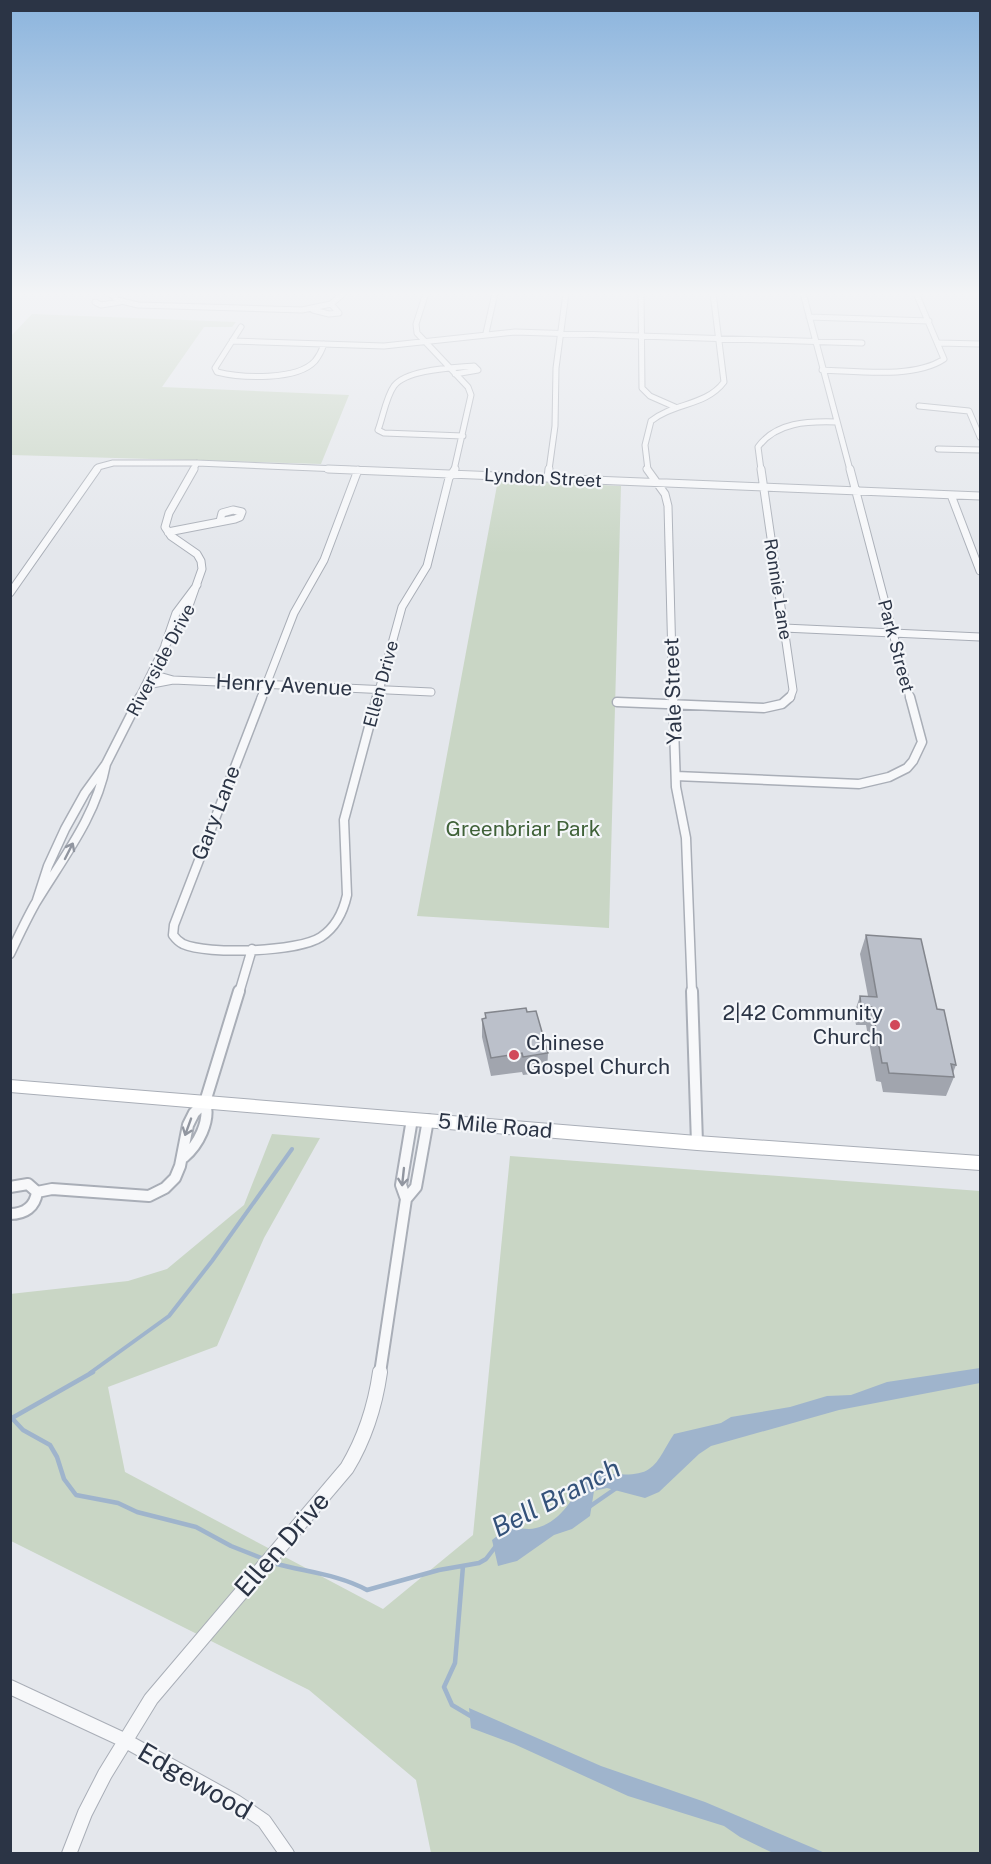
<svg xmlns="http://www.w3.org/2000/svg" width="991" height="1864" font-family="'Public Sans',sans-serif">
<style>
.green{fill:#c9d6c5}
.water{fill:#9fb4cc}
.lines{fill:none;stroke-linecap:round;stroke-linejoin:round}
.stream-far1{stroke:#9fb4cc;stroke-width:4}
.stream{stroke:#9fb4cc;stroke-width:4.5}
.street-far4-casing{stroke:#a9aeb7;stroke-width:7}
.street-far3-casing{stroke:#a9aeb7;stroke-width:9}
.street-far2-casing{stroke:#a9aeb7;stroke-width:11}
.street-far1-casing{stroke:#a9aeb7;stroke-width:14}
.street-casing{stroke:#a9aeb7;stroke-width:16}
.secondary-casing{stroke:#a9aeb7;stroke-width:2}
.street-far4{stroke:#f7f8fa;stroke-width:5}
.street-far3{stroke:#f7f8fa;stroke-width:7}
.street-far2{stroke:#f7f8fa;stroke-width:8}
.street-far1{stroke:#f7f8fa;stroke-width:10}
.street{stroke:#f7f8fa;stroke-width:14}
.secondary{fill:#fff;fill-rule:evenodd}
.wall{fill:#a1a5ae}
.building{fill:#bbc0ca;stroke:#83868d;stroke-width:1.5}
.oneway{stroke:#9196a0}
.poi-dot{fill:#d1495b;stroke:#f4f6f9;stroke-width:2}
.labels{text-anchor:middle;stroke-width:4.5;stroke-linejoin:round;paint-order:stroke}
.far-street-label{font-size:18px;fill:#2b3445;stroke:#f4f6f9}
.street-label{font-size:21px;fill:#2b3445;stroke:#f4f6f9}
.park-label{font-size:21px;fill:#3f6138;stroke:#f4f6f9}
.poi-label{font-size:21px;fill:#2b3445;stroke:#f4f6f9;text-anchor:end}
.near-street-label{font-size:26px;fill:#2b3445;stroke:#f4f6f9}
.near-water-label{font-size:27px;font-style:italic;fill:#34527a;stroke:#f4f6f9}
</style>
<rect width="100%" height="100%" fill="#e4e7ec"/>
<!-- green -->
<path class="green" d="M32,314L236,322L232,327H204L162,387L349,395L321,464L11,455V336Z
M498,480L621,486L609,928L417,916Z
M272,1134L320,1138L264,1238L217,1346L108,1387L125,1472L383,1609L473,1535L510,1156L980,1191V1853H431L416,1780L309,1690L11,1541L10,1294L128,1281L167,1269L244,1205Z"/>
<!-- water -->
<path class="water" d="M980,1368V1383L839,1410L711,1446L699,1454L659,1492L645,1498L607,1488L594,1491L590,1516L572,1529L554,1535L517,1561L498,1566L492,1540C497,1536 503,1532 508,1529C516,1526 527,1531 536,1528C565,1521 574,1492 591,1473C608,1472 635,1479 649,1469C660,1462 666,1445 674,1434L721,1423L731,1417L790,1407L827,1396L851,1395L887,1382Z
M469,1708L601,1766L705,1802L825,1853H773L740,1837L724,1826L628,1796L514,1744L471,1728Z"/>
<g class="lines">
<!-- stream-far1 -->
<path class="stream-far1" d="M90,1373L169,1316L212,1261L292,1149"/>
<!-- stream -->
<path class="stream" d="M10,1416L23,1430L50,1445L57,1457L64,1479L76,1495L118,1503L137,1512L196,1527L231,1546L264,1559
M12,1418L93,1372
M589,1507L615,1489
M273,1563C305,1572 338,1574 367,1590L439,1570L479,1563L486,1559L496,1546
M463,1566L455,1663L444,1687L452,1705L474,1718"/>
<defs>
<path id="street-far4" d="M110,293L117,300L138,305L302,310L331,304L344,293
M426,293L416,324L417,333L468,387L471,395L454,470
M641,293L642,388L650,396L675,407
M803,293L850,470
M95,302L101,305L120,302
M313,310L329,314L339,313L331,304
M809,317L929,321
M241,327L215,368L217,372C241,378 297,381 315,361C319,356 322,350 324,344
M486,333L495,293
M232,341L384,346L515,332L862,343
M939,343L980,344
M822,370C857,371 914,379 944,359L916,293
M455,374L478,370L474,366C454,368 407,369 394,386C386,397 383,417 378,430L384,433L463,436
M919,406L969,411L980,437
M938,449L980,450
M96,470L98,467L113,463H197L364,470
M193,470L197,463
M549,470L555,426L556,368L566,293
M648,470L645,445L651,421C673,403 706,406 724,382L713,293
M761,470L758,447C776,422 808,421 837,422"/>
<path id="street-far3" d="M328,469L980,496
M647,469L665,494L668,506L673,698
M761,469L793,690L790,698
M850,469L910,698
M548,478L549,469
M951,495L980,571
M168,532L235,519L240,517L242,512L233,510L222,513L220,521
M10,593L97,469
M784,628L980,637
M165,645L176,613L197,585
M173,680L431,692
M147,685L173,680L152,674
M139,698L165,646L185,617L202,569L201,561L197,554L171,536L165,527L169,513L194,469
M261,698L294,613L324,560L358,470
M377,698L402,607L427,566L449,478L455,469"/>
<path id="street-far2" d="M262,697L174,925L173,935C176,939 179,942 183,944C208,955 298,952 321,937C336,927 343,913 347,895L344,820L377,697
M673,697L676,787L686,838L692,993
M617,702L764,708L782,704L790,697
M676,776L859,784L889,777L907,768L913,761L922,742L910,697
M37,900L48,866L65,829L85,793L106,764L140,697
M10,954C18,937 26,920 35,904C62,859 96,817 106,764
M239,993L252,949"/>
<path id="street-far1" d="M692,991L697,1143
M205,1102L239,991
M412,1119L401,1185L406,1199L416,1187L428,1120
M184,1157C198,1145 211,1121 205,1102
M10,1187L28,1184L37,1192
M37,1192L52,1189L149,1196L165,1188L175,1178L180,1166L188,1125L194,1113L205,1102
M10,1214C25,1214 35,1207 37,1192
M380,1373L406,1199"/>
<path id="street" d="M10,1687L124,1740L236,1802L264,1821L287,1854
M69,1854L85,1813L105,1774L151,1699L347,1468C365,1438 375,1407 380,1372"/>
<path id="secondary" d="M10,1080L697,1136L980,1156V1170L697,1150L10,1092Z"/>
</defs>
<!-- street-far4 casing -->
<use href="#street-far4" class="street-far4-casing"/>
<!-- street-far3 casing -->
<use href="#street-far3" class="street-far3-casing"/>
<!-- street-far2 casing -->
<use href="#street-far2" class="street-far2-casing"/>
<!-- street-far1 casing -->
<use href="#street-far1" class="street-far1-casing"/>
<!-- street casing -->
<use href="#street" class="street-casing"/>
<!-- secondary casing -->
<use href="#secondary" class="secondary-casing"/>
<!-- street-far4 -->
<use href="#street-far4" class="street-far4"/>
<!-- street-far3 -->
<use href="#street-far3" class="street-far3"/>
<!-- street-far2 -->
<use href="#street-far2" class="street-far2"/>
<!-- street-far1 -->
<use href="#street-far1" class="street-far1"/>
<!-- street -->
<use href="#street" class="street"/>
<!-- secondary -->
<use href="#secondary" class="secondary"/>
</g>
<!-- wall -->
<path class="wall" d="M866,935L937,1009L956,1065L953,1073L954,1077L946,1096L883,1092L881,1082L876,1081L866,1025H856L854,1014L860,996H868L860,954Z
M527,1012L548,1053L547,1072L523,1075L522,1072L491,1076L482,1037V1019L485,1018V1013Z"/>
<!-- building -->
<path class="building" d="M866,935L921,939L937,1009L944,1010L956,1065L951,1064L954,1077L889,1073L887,1063H882L872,1007L861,1006L860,996L877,997Z
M526,1008L527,1012L536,1011L548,1053L523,1057L522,1053L491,1058L482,1019L486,1018L485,1013Z"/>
<!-- one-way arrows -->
<defs><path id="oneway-shaft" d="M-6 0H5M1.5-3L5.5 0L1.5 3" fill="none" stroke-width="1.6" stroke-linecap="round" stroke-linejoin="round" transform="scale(1.5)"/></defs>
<g class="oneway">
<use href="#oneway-shaft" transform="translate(69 851) rotate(-63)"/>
<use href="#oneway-shaft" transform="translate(188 1127) rotate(110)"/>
<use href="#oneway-shaft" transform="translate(403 1177) rotate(96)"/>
</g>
<!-- sky -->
<linearGradient id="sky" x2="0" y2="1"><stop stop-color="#8bb4dd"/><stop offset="0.53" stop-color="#f3f4f6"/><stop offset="1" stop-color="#f3f4f6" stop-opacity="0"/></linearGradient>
<rect width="991" height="554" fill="url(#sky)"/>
<!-- markers -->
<g class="poi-dot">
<circle cx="895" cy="1025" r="6"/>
<circle cx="514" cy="1055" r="6"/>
</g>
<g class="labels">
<!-- far-street labels -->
<g class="far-street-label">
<text transform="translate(543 478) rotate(3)" y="6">Lyndon Street</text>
<text transform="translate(778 589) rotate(81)" y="6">Ronnie Lane</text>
<text transform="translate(896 646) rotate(75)" y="6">Park Street</text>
<text transform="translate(161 660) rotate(-62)" y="6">Riverside Drive</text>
<text transform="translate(381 684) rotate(-75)" y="6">Ellen Drive</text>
</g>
<!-- street labels -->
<g class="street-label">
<text transform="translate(284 685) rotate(3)" y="7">Henry Avenue</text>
<text transform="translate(673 691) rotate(-92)" y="7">Yale Street</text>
<text transform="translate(216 813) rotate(-69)" y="7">Gary Lane</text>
<text transform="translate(495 1126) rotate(5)" y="7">5 Mile Road</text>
</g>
<!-- park labels -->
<g class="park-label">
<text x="523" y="836">Greenbriar Park</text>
</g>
<!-- poi labels -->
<g class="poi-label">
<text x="883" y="1020">2|42 Community<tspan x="883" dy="24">Church</tspan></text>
<text x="526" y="1050" text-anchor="start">Chinese<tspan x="526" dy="24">Gospel Church</tspan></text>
</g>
<!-- near-street labels -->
<g class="near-street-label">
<text transform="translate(282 1544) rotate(-49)" y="9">Ellen Drive</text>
<text transform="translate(195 1781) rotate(30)" y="9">Edgewood</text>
</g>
<!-- near-water labels -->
<g class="near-water-label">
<text transform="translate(556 1498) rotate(-27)" y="9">Bell Branch</text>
</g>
</g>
<!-- border -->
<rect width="991" height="1864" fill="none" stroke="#2b3445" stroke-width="24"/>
</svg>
